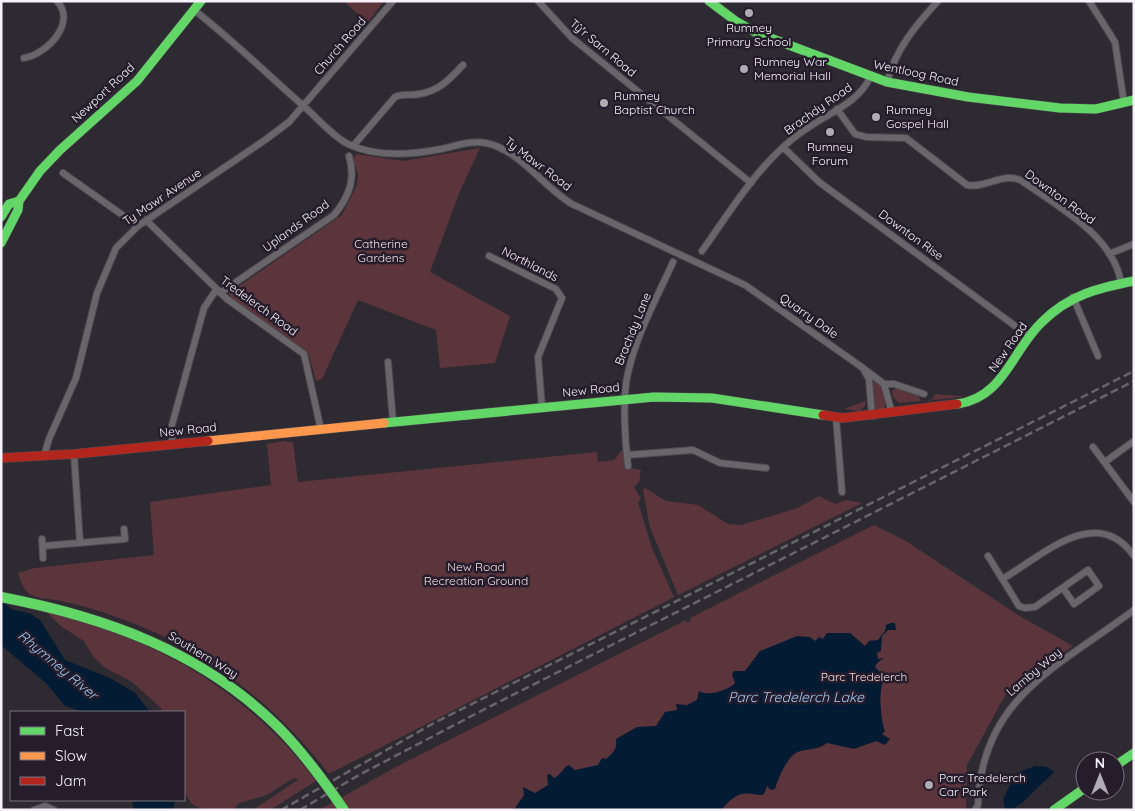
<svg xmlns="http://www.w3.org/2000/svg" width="1135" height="811" font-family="Quicksand,sans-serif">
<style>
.green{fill:#5c353c}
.water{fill:#041b34}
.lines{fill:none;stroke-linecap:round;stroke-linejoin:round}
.street-casing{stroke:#4c484f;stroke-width:8}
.fast-casing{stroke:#4c484f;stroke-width:10}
.slow-casing{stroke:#4c484f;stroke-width:10}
.jam-casing{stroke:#4c484f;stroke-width:10}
.street{stroke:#68656b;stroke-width:6}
.fast{stroke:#63d668;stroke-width:9}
.slow{stroke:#ff974d;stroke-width:9}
.jam{stroke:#b3261e;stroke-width:9}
.rail{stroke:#68656a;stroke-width:2.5;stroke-dasharray:8 4;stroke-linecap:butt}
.fast-bridge-casing{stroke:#4c484f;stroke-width:11;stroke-linecap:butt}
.fast-bridge{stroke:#63d668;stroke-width:10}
.poi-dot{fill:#b0abb5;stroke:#251d2b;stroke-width:2}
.labels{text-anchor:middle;stroke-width:5;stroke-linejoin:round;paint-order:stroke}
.poi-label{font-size:12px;fill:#f6f1fb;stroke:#251d2b;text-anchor:start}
.street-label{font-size:12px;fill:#f6f1fb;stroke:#251d2b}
.park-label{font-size:12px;fill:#f3dbde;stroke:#251d2b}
.water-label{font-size:14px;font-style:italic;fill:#9cc8f6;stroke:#251d2b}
</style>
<rect width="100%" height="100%" fill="#2e2a32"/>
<!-- green -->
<path class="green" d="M344,1H384L367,23Z
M480,148L460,191L430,272L510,316L495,363L440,368L436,330L358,300L322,379L316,381L308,352L230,297L229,293L342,215L357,185L358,174L353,159L356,154L403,161Z
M874,381H877C883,388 888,400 884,409H876L874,406L873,385Z
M897,388L917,394L921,401L899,403L893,397L892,391Z
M935,394L962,396V397L925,401L933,399Z
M866,401L865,406L859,411L844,409Z
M283,441L293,442L298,482L597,452L598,462L614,460L621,451H623L630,468L641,470L639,482L634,487L641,499L638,502L652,548L674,597L329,774C274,703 202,646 116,617C98,610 80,605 61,601C52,599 39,599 31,595C24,591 20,580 18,573L35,568L154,555L150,502L271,485L267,444Z
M645,488L666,501L698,505L728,524L741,525L798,508L819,496L835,504L846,500L862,503L678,595L650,527L643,490Z
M874,525L906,541L1018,615L1073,646L1007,692L967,765L966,810H319L396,767L686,620L687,623L691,621L690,618Z
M46,612C154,637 249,692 316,781L270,810H253L299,779L294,778L267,795L239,803L233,810H203L192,804L184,792V712H162L161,708L132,682L104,667L92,655L84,641L62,627Z"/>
<!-- water -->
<path class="water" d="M1,599L11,609L31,614L40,620L65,660L110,678L135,693L150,712H82L64,705L47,684L1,645Z
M891,623H895L896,630H888L882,636L881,651L877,653L878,659L884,658L877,663L875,667L885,677C878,687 880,717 885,731L882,734L890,739L885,745L876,741L854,749L827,743C817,751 808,748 798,752C787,756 778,779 775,789L771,790L767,786L764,794C759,796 757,794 752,794C738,791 730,800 721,810H511L515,808L524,795L523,787L535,793L548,785L547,775L550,774L554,778C561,775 563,767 569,765L575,770L598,765L602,758L606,759C614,752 617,749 616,739L637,727L656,726L665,712L677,710L676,704L687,705L697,700L699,691C708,697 729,690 735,683L732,674L734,671H745L760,651L797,636L810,637L815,641L819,637L823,639L827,633H850L865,646L869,641L878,640L885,631L886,625Z
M1035,766L1047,767L1054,772L1021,804L1010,810L1005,808L1003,799L1016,773Z
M132,800H175L173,810H134Z"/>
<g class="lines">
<defs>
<path id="street" d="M538,1L572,38L751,183
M1089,1L1115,42L1124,103
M194,10C234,41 270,77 308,110C320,121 334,137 348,144C377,158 411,155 441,149C456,146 471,140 486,143C520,150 543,187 572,204L745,285L863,368L869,379L872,416
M24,58C47,54 77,23 57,1
M887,82C896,49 915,26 938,1
M837,109L855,134L866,137L906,138L967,185C985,189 1005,171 1022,181C1057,206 1114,236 1121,283
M353,146L395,97C402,93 411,96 419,94C439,91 450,79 463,65
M784,148L819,182L1029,336
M63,173L138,226
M146,220L227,299L304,354L321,430
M702,251C732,209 762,158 806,129C827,114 860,102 870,77
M1109,254L1134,244
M489,256L556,289L562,298L538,357L542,408
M220,293L334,215C349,197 356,179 349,156
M1073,297L1098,356
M388,362L393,422
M864,369L884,384L892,413
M884,384H894L924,394
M836,417L842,492
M172,444V425L204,308L216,290
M1093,447L1134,502
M74,454L80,543
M627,455L693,450L720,463L766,468
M44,456L49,439L76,378L97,293L116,248L138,226L265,140L289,122L393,1
M1105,462L1134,441
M628,466C625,441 622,397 628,373C636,335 657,298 673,262
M42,539L43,558
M43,546L125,539L124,529
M988,556L1019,606L1025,608L1035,607L1088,570L1099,586L1074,604L1063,588
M1004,578C1043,555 1097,503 1134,556
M34,810L45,806L54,810
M975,810L978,805C981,698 1058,667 1134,610"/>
<path id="fast" d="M709,1L737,22L757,33L887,82L968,97L1060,108L1096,109L1134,100
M1,217L9,204L19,201
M1,243L18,210L19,201L40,171L60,150L137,81L201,1
M957,404C1004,398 1012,350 1042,322C1069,295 1098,288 1134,281
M384,423L654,397L712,398L823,415
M1115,766L1134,753
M1054,810L1085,788"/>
<path id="slow" d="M208,441L384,423"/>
<path id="jam" d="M823,415L843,418L957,404
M1,458L74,454L208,441"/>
</defs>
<!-- street casing -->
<use href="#street" class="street-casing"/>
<!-- fast casing -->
<use href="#fast" class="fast-casing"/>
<!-- slow casing -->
<use href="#slow" class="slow-casing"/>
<!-- jam casing -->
<use href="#jam" class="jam-casing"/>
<!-- street -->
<use href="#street" class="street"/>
<!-- fast -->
<use href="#fast" class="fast"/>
<!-- slow -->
<use href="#slow" class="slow"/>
<!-- jam -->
<use href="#jam" class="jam"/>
<!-- rail -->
<path class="rail" d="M281,810L434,723L1134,371
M300,810L359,775L483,710L1134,381"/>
<defs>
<path id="fast-bridge" d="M1,597C105,617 201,651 278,727C303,752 324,781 344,810"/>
</defs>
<!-- fast-bridge casing -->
<use href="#fast-bridge" class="fast-bridge-casing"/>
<!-- fast-bridge -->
<use href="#fast-bridge" class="fast-bridge"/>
</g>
<!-- markers -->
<g class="poi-dot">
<circle cx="749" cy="13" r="5"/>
<circle cx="744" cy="69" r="5"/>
<circle cx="604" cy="103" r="5"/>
<circle cx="876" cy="117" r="5"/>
<circle cx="830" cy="132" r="5"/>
<circle cx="929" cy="785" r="5"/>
</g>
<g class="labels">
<!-- poi labels -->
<g class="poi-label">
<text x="749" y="32" text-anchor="middle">Rumney<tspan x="749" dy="14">Primary School</tspan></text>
<text x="754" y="66">Rumney War<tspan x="754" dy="14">Memorial Hall</tspan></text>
<text x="614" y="100">Rumney<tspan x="614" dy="14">Baptist Church</tspan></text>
<text x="886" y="114">Rumney<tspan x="886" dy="14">Gospel Hall</tspan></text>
<text x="830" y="151" text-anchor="middle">Rumney<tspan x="830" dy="14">Forum</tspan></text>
<text x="939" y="782">Parc Tredelerch<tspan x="939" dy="14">Car Park</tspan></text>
</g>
<!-- street labels -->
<g class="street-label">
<text transform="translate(340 46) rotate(-49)" y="4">Church Road</text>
<text transform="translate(603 48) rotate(40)" y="4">Tŷ'r Sarn Road</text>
<text transform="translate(916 73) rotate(12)" y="4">Wentloog Road</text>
<text transform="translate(103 93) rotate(-43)" y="4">Newport Road</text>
<text transform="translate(818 109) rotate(-35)" y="4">Brachdy Road</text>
<text transform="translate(538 164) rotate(37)" y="4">Ty Mawr Road</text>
<text transform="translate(162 197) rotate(-34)" y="4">Ty Mawr Avenue</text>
<text transform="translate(1060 197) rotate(36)" y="4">Downton Road</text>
<text transform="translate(296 226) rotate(-36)" y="4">Uplands Road</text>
<text transform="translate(911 235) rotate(36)" y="4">Downton Rise</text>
<text transform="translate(530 264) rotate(27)" y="4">Northlands</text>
<text transform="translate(259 306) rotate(36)" y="4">Tredelerch Road</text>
<text transform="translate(809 316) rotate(35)" y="4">Quarry Dale</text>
<text transform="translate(633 329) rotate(-68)" y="4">Brachdy Lane</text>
<text transform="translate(1008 347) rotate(-55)" y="4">New Road</text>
<text transform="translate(591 390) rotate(-6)" y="4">New Road</text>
<text transform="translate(188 430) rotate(-6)" y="4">New Road</text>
<text transform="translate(203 655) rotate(31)" y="4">Southern Way</text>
<text transform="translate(1034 672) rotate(-40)" y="4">Lamby Way</text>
</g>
<!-- park labels -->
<g class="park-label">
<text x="381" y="248">Catherine<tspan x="381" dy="14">Gardens</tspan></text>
<text x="476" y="571">New Road<tspan x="476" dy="14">Recreation Ground</tspan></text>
<text x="864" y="681">Parc Tredelerch</text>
</g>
<!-- water labels -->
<g class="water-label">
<text transform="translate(58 665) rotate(40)" y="5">Rhymney River</text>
<text x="796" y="702">Parc Tredelerch Lake</text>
</g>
</g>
<!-- border -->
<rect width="1135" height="811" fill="none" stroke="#f6f1fb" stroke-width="5"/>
<!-- legend -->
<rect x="10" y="711" width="175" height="90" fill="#251d2b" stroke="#79727e"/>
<rect x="20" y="727" width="25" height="8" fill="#63d668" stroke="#79727e"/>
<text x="55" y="736" font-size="15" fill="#f6f1fb">Fast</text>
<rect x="20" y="752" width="25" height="8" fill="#ff974d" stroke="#79727e"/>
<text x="55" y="761" font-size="15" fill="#f6f1fb">Slow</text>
<rect x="20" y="777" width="25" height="8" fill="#b3261e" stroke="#79727e"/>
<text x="55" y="786" font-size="15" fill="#f6f1fb">Jam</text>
<!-- north arrow -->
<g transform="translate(1100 776)"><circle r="24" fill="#251d2b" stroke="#79727e"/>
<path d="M0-4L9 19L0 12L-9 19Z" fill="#b0abb5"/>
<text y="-8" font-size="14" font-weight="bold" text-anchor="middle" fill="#f6f1fb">N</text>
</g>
</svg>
